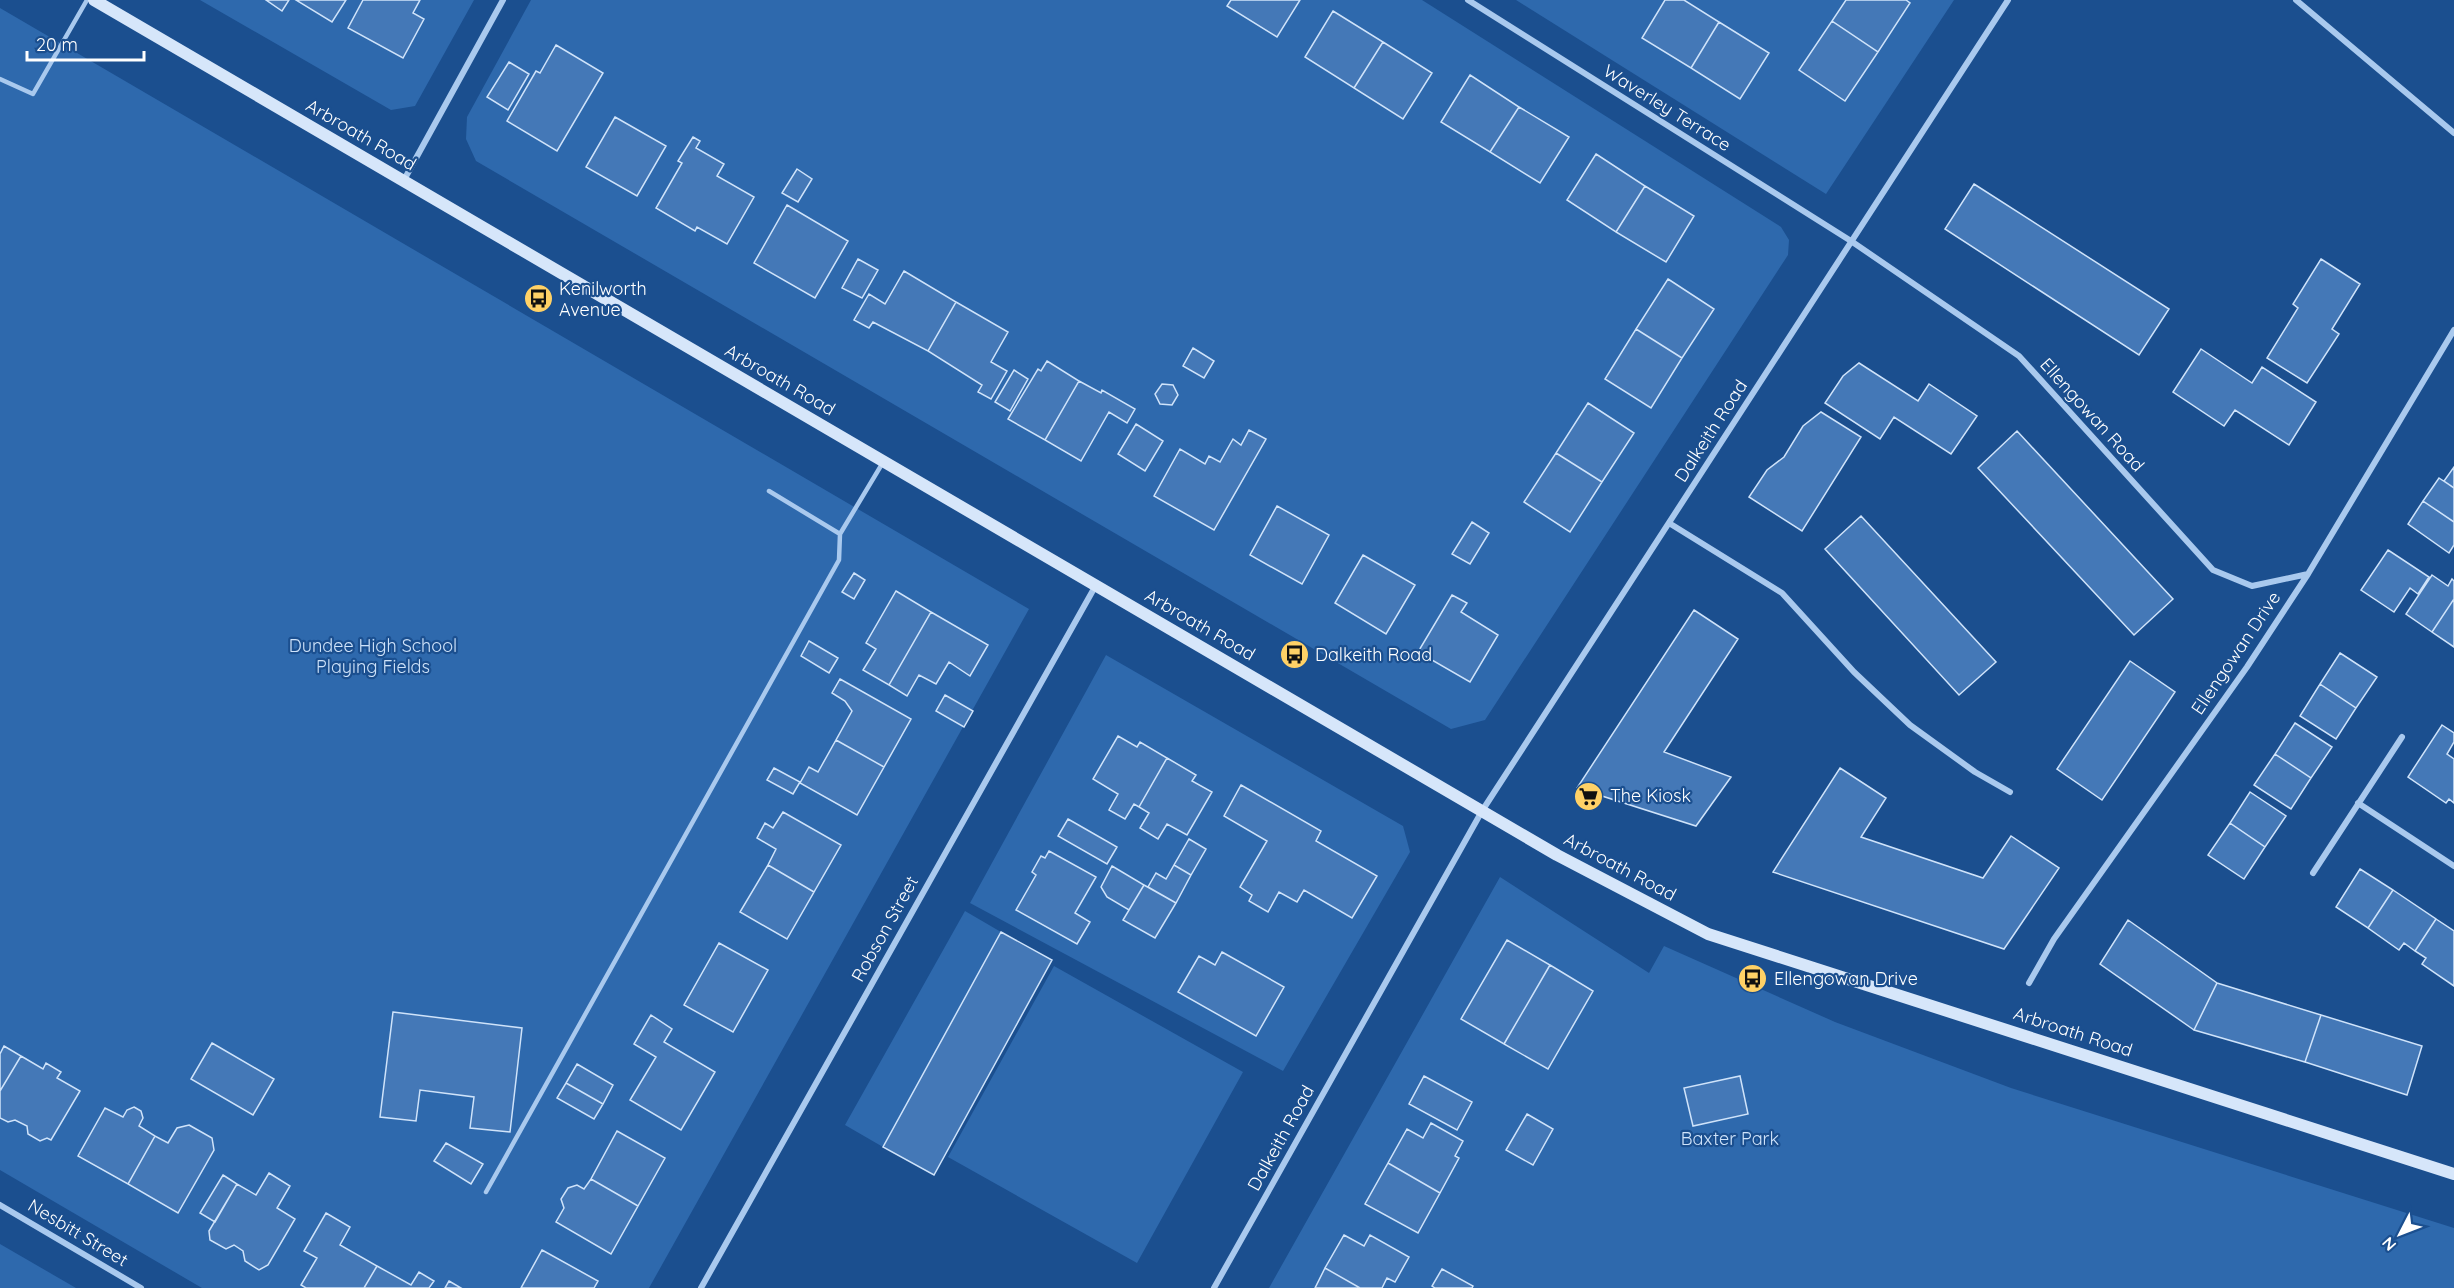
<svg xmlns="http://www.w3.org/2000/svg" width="2454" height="1288" font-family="Quicksand,sans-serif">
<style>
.green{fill:#2e69ad}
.building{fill:#4478b7;stroke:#cfe3fa;stroke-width:1.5}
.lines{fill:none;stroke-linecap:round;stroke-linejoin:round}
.lane{stroke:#a9c9ee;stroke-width:4.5}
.street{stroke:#a9c9ee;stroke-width:6}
.secondary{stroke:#d6e6fa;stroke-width:12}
.labels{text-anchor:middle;stroke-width:4.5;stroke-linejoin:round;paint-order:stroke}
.street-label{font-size:18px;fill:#fff;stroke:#1b4f8f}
.poi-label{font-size:18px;fill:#fff;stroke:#1b4f8f;text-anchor:start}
.park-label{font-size:18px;fill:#cfe3fa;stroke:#1b4f8f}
</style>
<rect width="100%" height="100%" fill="#1b4f8f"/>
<!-- green -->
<path class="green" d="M200,0H474L415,106L391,110Z
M531,0H1422L1781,227L1789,240L1788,255L1485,720L1451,729L476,161L466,139L467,117Z
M1516,0H1954L1826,194Z
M0,8L1029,609L649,1288H202L0,1170Z
M1106,655L1403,826L1410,852L1283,1071L970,903Z
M1500,877L1649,973L1664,946L1835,1022L2011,1088L2454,1228V1288H1269Z
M965,911L1001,932L883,1147L845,1125Z
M1054,966L1243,1072L1137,1263L948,1157Z
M0,1244L76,1288H0Z"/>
<!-- building -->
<path class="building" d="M266,0H289L282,11Z
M296,0H346L332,22Z
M363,0H420L413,13L424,19L403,58L348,28Z
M1231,0H1300L1277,37L1227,6Z
M1665,0H1684L1719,22L1691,68L1642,38Z
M1846,0H1906L1910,3L1878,52L1832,21Z
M1333,11L1383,42L1354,88L1305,57Z
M1832,21L1878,52L1845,101L1799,70Z
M1719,22L1769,53L1740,99L1691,68Z
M1383,42L1432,73L1403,119L1354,88Z
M556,45L603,73L557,151L507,121L536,71L540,73Z
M509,62L529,74L508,110L487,97Z
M1470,75L1519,107L1490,152L1441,122Z
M1519,107L1569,137L1540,183L1490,152Z
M615,117L666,146L637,196L586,167Z
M693,137L700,141L696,148L724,164L717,176L754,197L727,244L697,227L695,231L656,208L682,163L678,161Z
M1596,154L1645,186L1616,232L1567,200Z
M797,169L812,179L798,202L782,193Z
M1974,184L2169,309L2139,355L1945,229Z
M1645,186L1694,216L1666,262L1616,232Z
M787,205L848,241L815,298L754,263Z
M858,259L878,270L862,298L842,288Z
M2321,259L2360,284L2332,329L2339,334L2307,383L2267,358L2298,308L2293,304Z
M904,271L956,302L928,351L873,322L869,328L854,320L869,294L885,304Z
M1668,279L1714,309L1682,358L1636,329Z
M956,302L1008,332L991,362L1007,371L991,399L978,392L982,385L928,351Z
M1636,329L1682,358L1651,408L1605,379Z
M1193,348L1214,361L1204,378L1183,366Z
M2201,349L2252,383L2262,367L2316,402L2289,445L2235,410L2224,426L2173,392Z
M1047,361L1079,381L1045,440L1008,419L1038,369L1041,371Z
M1859,363L1918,401L1929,384L1977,416L1951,454L1894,417L1880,439L1825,403L1843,376Z
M1014,370L1028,379L1010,411L995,402Z
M1079,381L1101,393L1102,390L1135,409L1127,423L1109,412L1081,461L1045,440Z
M1162,384L1173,385L1178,395L1172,405L1160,404L1155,394Z
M1588,403L1634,433L1602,482L1556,453Z
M1821,412L1861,437L1802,531L1749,497L1767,470L1784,457L1803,426Z
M1136,424L1163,441L1145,471L1118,454Z
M1249,430L1266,439L1214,530L1154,496L1180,449L1205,464L1209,456L1220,462L1233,439L1241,445Z
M2017,431L2173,599L2134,635L1978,468Z
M1556,453L1602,482L1570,532L1524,502Z
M2454,467V488L2444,481Z
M2439,478L2454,488V522L2423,501Z
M2423,501L2454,522V545L2449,553L2408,524Z
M1277,506L1329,535L1302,584L1250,555Z
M1861,516L1996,662L1959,695L1825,549Z
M1472,522L1489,533L1470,564L1452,554Z
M2388,550L2429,577L2418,594L2410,588L2394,612L2361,590Z
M1363,555L1415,585L1386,634L1335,603Z
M854,573L865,580L854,599L842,592Z
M2432,575L2448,586L2452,579L2454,581V599L2432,632L2406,614Z
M896,591L931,612L889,685L863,670L876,649L866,643Z
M1452,595L1467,603L1461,612L1498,635L1470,682L1418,652Z
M2454,599V647L2432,632Z
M1694,610L1738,639L1664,752L1731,777L1696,826L1577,788Z
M931,612L988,645L970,676L949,662L936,684L919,675L907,696L889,685Z
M809,641L838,658L829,673L801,656Z
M2340,653L2377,677L2356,708L2320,684Z
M2130,661L2175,692L2102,800L2057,769Z
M840,679L911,719L884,767L836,740L852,711L845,701L832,693Z
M2320,684L2356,708L2336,739L2300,716Z
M945,695L973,711L964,727L936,711Z
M2295,723L2332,747L2311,778L2275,754Z
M2442,725L2454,733V742L2447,754L2454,759V803L2449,799L2446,803L2408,777Z
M1118,736L1137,747L1140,742L1167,758L1139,807L1134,804L1125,819L1109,810L1118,794L1093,779Z
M836,740L884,767L857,815L800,783L809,767L818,772Z
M2275,754L2311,778L2291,809L2254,785Z
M1167,758L1196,775L1192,781L1212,792L1187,835L1167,824L1158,839L1140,828L1149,813L1139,807Z
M774,768L800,782L793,794L767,780Z
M1840,768L1886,798L1861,837L1983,878L2011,836L2059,868L2004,949L1773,872Z
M1241,785L1321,831L1316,841L1377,876L1352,918L1304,890L1297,902L1279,892L1268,912L1249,901L1252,895L1240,887L1267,841L1224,816Z
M2250,792L2286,816L2265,847L2230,823Z
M783,812L841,845L814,892L768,865L776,849L757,838L765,823L773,828Z
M1068,819L1117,847L1107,864L1058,836Z
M2230,823L2265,847L2244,879L2208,855Z
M1189,839L1206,849L1191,875L1174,865Z
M1049,851L1096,877L1075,913L1090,922L1077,944L1016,910L1036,875L1032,872L1041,856L1045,858Z
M768,865L814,892L787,939L740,912Z
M1174,865L1191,875L1176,903L1148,887L1156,873L1166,879Z
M1112,866L1144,885L1129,910L1107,897L1101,887Z
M2360,869L2393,890L2368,928L2336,907Z
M1144,885L1176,903L1155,938L1123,920Z
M2393,890L2436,919L2415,951L2404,943L2399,950L2368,928Z
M2436,919L2454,931V986L2422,964L2426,958L2415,951Z
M2128,920L2217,983L2194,1030L2100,964Z
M1001,932L1052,960L934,1175L883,1147Z
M1507,940L1550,965L1504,1044L1461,1019Z
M719,943L768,970L733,1032L684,1005Z
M1222,952L1284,987L1256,1036L1178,992L1199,956L1215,965Z
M1550,965L1593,991L1548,1069L1504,1044Z
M2217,983L2321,1015L2305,1062L2194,1030Z
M393,1012L522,1028L510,1132L470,1128L474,1097L420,1090L416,1121L380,1117Z
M651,1015L672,1029L664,1042L715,1072L681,1130L630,1100L656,1057L634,1044Z
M2321,1015L2422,1046L2407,1095L2305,1062Z
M212,1043L274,1079L253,1115L191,1079Z
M4,1046L21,1056L0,1091V1054Z
M21,1056L43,1069L46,1063L61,1072L57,1078L80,1091L51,1140L47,1138L40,1141L28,1134L27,1126L15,1120L8,1122L0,1118V1091Z
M577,1064L613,1085L603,1104L566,1083Z
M1424,1076L1472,1102L1457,1130L1409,1104Z
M1740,1076L1748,1114L1693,1126L1684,1088Z
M566,1083L603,1104L594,1119L557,1098Z
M134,1107L141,1111L143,1118L139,1126L155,1136L128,1184L78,1156L105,1108L123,1117L127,1110Z
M1527,1114L1553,1129L1533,1165L1506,1150Z
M1431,1123L1463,1141L1455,1156L1459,1158L1440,1193L1388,1163L1407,1129L1423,1138Z
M189,1125L212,1138L214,1150L178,1213L128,1184L155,1136L168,1143L177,1128Z
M617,1131L665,1158L638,1206L591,1179Z
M446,1143L483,1164L471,1184L434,1161Z
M1388,1163L1440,1193L1418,1233L1365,1204Z
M269,1173L290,1186L277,1208L295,1219L268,1265L259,1270L245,1261L243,1251L234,1245L226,1249L210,1240L209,1231L237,1184L256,1195Z
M223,1175L237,1184L215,1222L200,1213Z
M591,1179L638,1206L611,1254L556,1222L564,1208L561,1199L568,1188L577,1185L584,1189Z
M326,1213L350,1227L340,1245L377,1266L364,1288H306L301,1285L317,1258L304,1251Z
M1344,1235L1364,1246L1370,1235L1409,1257L1395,1282L1387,1278L1382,1288H1360L1325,1268Z
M542,1250L598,1281L594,1288H521Z
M377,1266L411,1285L419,1272L434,1281L429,1288H364Z
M1325,1268L1360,1288H1315Z
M1442,1269L1473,1286L1472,1288H1435L1432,1286Z
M449,1281L461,1288H445Z"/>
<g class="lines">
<!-- lane -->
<path class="lane" d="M0,79L33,94L87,0
M769,491L840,534L882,464
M486,1192L839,560L840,534"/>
<!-- street -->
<path class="street" d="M1468,0L1851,241L2019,356L2213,570L2252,586L2308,574
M2296,0L2454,133
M404,180L503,0
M1669,523L1782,593L1854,672L1910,725L1975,772L2010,792
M2358,803L2454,866
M2313,873L2402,737
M2029,983L2054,939L2247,667L2308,574L2454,330
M0,1205L141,1288
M701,1288L1096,585
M1214,1288L1482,811L2008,0"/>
<!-- secondary -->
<path class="secondary" d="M94,0L1557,855L1708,934L2454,1174"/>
</g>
<!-- icons -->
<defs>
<symbol id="bus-disc" viewBox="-11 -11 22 22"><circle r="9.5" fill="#ffd166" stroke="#1b4f8f"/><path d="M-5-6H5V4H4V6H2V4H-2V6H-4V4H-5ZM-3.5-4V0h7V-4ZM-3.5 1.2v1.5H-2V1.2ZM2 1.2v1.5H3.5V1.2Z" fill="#111"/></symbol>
<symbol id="supermarket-disc" viewBox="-11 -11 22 22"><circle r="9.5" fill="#ffd166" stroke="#1b4f8f"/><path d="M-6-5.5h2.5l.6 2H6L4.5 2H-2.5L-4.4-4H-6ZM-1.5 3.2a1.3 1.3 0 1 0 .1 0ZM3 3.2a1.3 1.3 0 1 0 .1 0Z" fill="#111"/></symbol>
</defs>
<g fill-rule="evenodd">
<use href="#bus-disc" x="522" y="282" width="33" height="33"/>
<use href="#bus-disc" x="1278" y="638" width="33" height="33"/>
<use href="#supermarket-disc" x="1572" y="780" width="33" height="33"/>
<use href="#bus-disc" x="1736" y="962" width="33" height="33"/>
</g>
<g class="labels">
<!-- street labels -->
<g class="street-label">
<text transform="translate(1667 108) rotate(32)" y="6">Waverley Terrace</text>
<text transform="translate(361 135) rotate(30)" y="6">Arbroath Road</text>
<text transform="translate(780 380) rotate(30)" y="6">Arbroath Road</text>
<text transform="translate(2092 415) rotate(48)" y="6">Ellengowan Road</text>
<text transform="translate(1711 431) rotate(-57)" y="6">Dalkeith Road</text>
<text transform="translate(1200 625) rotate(30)" y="6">Arbroath Road</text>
<text transform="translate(2236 653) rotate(-56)" y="6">Ellengowan Drive</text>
<text transform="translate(1620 867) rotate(28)" y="6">Arbroath Road</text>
<text transform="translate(885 929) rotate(-61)" y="6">Robson Street</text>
<text transform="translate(2073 1032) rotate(18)" y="6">Arbroath Road</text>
<text transform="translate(1281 1138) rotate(-61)" y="6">Dalkeith Road</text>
<text transform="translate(78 1233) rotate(31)" y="6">Nesbitt Street</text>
</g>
<!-- poi labels -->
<g class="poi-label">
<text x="559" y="295">Kenilworth<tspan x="559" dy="21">Avenue</tspan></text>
<text x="1315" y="661">Dalkeith Road</text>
<text x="1610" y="802">The Kiosk</text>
<text x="1774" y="985">Ellengowan Drive</text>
</g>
<!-- park labels -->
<g class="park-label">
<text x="373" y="652">Dundee High School<tspan x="373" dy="21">Playing Fields</tspan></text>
<text x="1730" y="1145">Baxter Park</text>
</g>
</g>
<!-- north arrow -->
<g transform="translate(2400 1234) rotate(228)" stroke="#1b4f8f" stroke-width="4.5" paint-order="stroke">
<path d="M0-4.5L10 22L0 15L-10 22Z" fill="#ffffff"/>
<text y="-9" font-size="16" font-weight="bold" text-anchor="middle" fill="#ffffff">N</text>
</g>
<!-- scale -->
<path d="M27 51v9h117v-9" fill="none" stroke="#ffffff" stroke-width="3"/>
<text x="36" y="51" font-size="18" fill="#ffffff" stroke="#1b4f8f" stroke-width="4.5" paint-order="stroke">20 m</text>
</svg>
